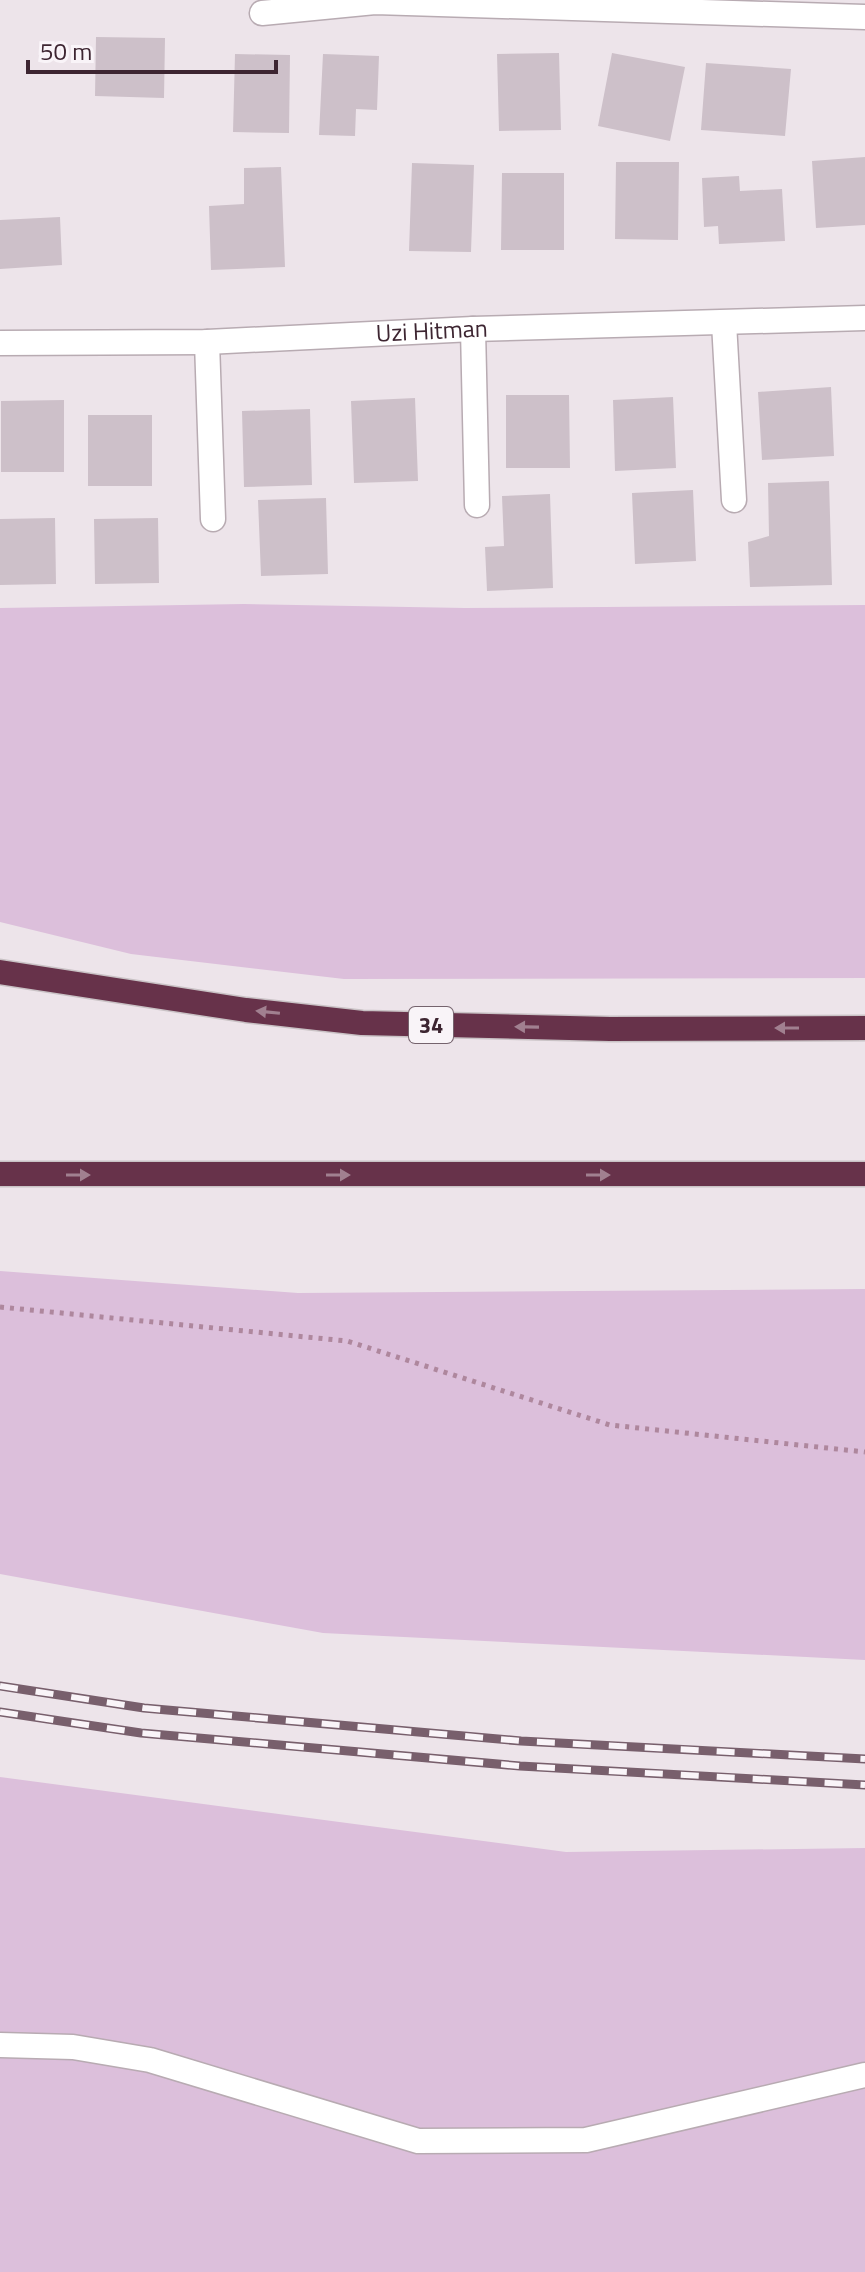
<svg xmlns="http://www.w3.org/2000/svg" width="865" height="2272" font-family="'Titillium Web',sans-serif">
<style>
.green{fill:#dcbfdb}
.building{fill:#cdc0c9}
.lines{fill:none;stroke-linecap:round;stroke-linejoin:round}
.minor-casing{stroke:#b8abb2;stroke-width:27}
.highway-casing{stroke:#c9c2c5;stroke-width:27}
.path{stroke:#ae879d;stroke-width:5;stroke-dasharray:4 6;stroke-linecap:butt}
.minor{stroke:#fff;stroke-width:24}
.highway{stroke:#67324a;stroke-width:24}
.rail-casing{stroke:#785f6c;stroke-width:9}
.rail{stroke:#f9f4f8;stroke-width:6;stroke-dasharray:18;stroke-linecap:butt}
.oneway{fill:#a18090}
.labels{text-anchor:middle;stroke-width:6;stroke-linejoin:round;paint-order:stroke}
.shield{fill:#f9f4f8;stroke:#75636d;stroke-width:2}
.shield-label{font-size:22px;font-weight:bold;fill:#3d2531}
.street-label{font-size:24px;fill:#3d2531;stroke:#f9f4f8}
</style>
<rect width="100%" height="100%" fill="#ede4ea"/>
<!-- green -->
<path class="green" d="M244,604L465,608L865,605V978L344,979L131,954L0,922V608Z
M0,1271L298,1293L865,1289V1660L323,1633L0,1574Z
M0,1777L566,1852L865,1848V2272H0Z"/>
<!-- building -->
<path class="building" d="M96,37L165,38L164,98L95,96Z
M559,53L561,130L499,131L497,54Z
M612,53L685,67L670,141L598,126Z
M235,54L290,55L289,133L233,132Z
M323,54L379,56L377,110L356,109L355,136L319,135Z
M706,63L791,69L785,136L701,130Z
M865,157V225L816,228L812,161Z
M616,162H679L678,240L615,239Z
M412,163L474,165L471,252L409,251Z
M281,167L285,267L211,270L209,206L244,204V168Z
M502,173H564V250H501Z
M739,176L740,191L782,189L785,241L719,244L718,226L704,227L702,178Z
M60,217L62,265L0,269V220Z
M831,387L834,456L762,460L758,392Z
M506,395H569L570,468H506Z
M673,397L676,468L615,471L613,400Z
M415,398L418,481L354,483L351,401Z
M64,400V472H1V401Z
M310,409L312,485L244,487L242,411Z
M88,415H152V486H88Z
M829,481L832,585L750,587L748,542L769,536L768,483Z
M693,490L696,561L635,564L632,493Z
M550,494L553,588L487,591L485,547L504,546L502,496Z
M326,498L328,574L261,576L258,500Z
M55,518L56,584L0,585V519Z
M158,518L159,583L95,584L94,519Z"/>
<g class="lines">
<defs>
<g id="minor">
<path d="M262,13L375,2L865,17"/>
<path d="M724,323L734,500"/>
<path d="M473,329L477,505"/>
<path d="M207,342L213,519"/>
<path id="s1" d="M0,343L207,342L473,329L865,318"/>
<path d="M0,2045L73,2047L150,2060L418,2141L586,2140L865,2075"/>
</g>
<path id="highway" d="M0,972L246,1010L362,1023L610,1029L865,1028
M0,1174H865"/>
</defs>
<!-- minor casing -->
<use href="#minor" class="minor-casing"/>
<!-- highway casing -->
<use href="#highway" class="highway-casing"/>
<!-- path -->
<path class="path" d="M0,1307L347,1341L610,1425L865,1452"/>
<!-- minor -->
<use href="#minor" class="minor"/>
<!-- highway -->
<use href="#highway" class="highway"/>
<defs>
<path id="rail" d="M0,1686L144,1708L521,1741L865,1759
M0,1712L141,1733L520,1766L865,1785"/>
</defs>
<!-- rail casing -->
<use href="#rail" class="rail-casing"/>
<!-- rail -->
<use href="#rail" class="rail"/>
</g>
<!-- one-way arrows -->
<defs><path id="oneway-solid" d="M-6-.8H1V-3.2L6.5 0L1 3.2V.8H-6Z" transform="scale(2)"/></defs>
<g class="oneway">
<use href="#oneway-solid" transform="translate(268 1012) rotate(-174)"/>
<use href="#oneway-solid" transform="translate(527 1027) rotate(-179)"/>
<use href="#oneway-solid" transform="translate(787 1028) rotate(180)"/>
<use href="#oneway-solid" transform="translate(78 1175)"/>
<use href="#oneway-solid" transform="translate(338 1175)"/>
<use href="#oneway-solid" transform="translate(598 1175)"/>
</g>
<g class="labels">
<!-- shield labels -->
<rect class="shield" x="409" y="1007" width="44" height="36" rx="6"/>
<g class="shield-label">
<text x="431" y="1033">34</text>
</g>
<!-- street labels -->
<g class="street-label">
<text dy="8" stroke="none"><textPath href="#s1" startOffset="432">Uzi Hitman</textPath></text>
</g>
</g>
<!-- scale -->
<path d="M28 60v12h248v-12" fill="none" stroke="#3d2531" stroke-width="4"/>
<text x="40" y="60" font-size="24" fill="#3d2531" stroke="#f9f4f8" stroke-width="6" paint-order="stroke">50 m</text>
</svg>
